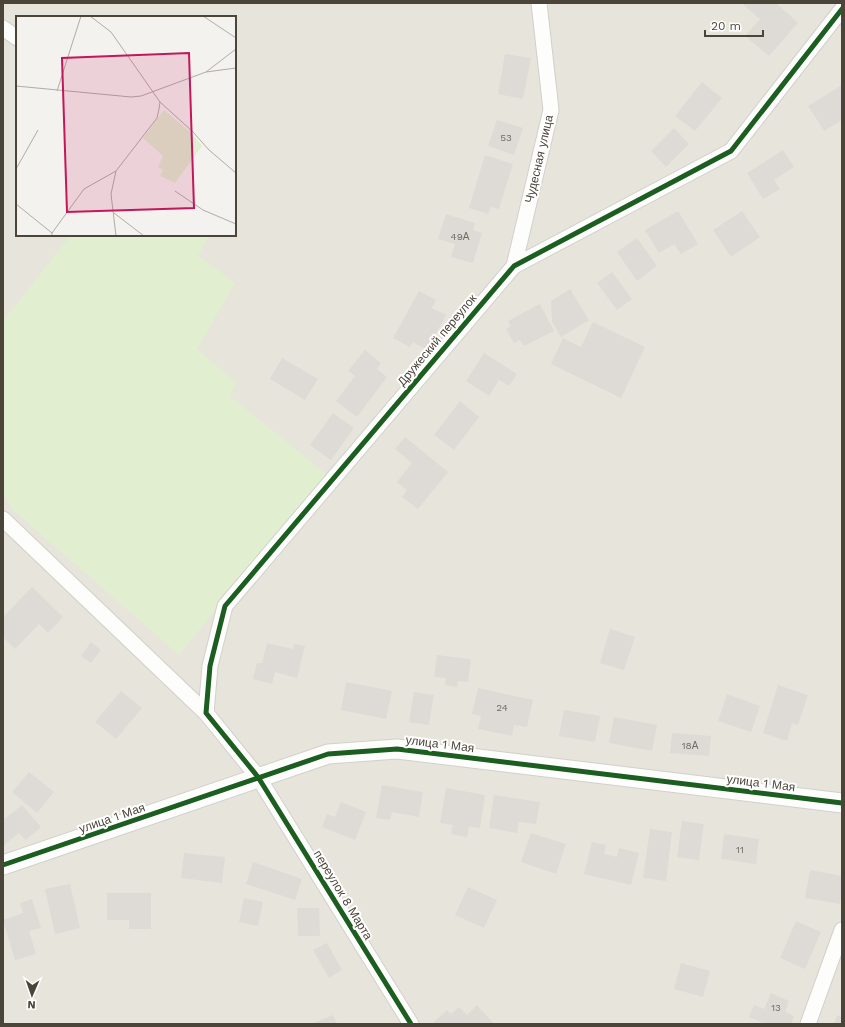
<svg xmlns="http://www.w3.org/2000/svg" width="845" height="1027" font-family="'Work Sans',sans-serif">
<style>
.residential{fill:#e7e4dc;fill-rule:evenodd}
.green{fill:#e1eecf}
.building{fill:#dedbd6}
.lines{fill:none;stroke-linecap:round;stroke-linejoin:round}
.minor-casing{stroke:#d2d0cb;stroke-width:17}
.tertiary-casing{stroke:#d2d0cb;stroke-width:21}
.minor{stroke:#fdfdfc;stroke-width:15}
.tertiary{stroke:#fdfdfc;stroke-width:19}
.cycleway-casing{stroke:#fff;stroke-width:8}
.cycleway{stroke:#1b5e20;stroke-width:5}
.labels{text-anchor:middle;stroke-width:4;stroke-linejoin:round;paint-order:stroke}
.number-label{font-size:10px;fill:#706a61}
.street-label{font-size:12px;fill:#4b4439;stroke:#fff}
.inset-road{fill:none;stroke:#b0aca6;stroke-width:1}
.view{fill:#c2185b;fill-opacity:0.15;stroke:#c2185b;stroke-width:2}
.inset-edge{fill:none;stroke:#4b4439;stroke-width:2}
</style>
<rect width="100%" height="100%" fill="#f4f2ee"/>
<!-- residential -->
<path class="residential" d="M3,3H842V1024H3ZM17,17H235V235H17Z"/>
<!-- green -->
<path class="green" d="M71,235H209L198,256L235,283L197,349L236,383L230,396L326,474L179,655L11,508L3,492V321Z"/>
<!-- building -->
<path class="building" d="M741,3H776L798,23L769,56L745,36L760,19Z
M505,54L531,58L523,99L498,94Z
M702,82L722,98L695,131L675,116Z
M842,85V120L824,131L808,106Z
M497,120L523,128L514,155L488,146Z
M674,128L689,144L666,167L651,151Z
M783,150L794,167L774,180L780,189L763,199L747,173Z
M485,155L513,164L499,209L491,207L488,214L469,208Z
M678,211L698,244L681,254L674,244L659,253L645,230Z
M742,211L760,237L731,257L713,230Z
M446,214L475,223L473,230L482,233L473,263L451,257L455,244L438,239Z
M637,238L657,266L637,281L617,252Z
M612,272L632,299L617,310L597,283Z
M570,289L589,320L561,337L552,322L551,301Z
M419,291L436,300L432,308L446,315L427,350L413,342L410,347L393,338Z
M540,304L554,331L524,346L520,340L514,343L506,329L511,326L508,321Z
M593,322L645,347L621,398L551,364L563,338L581,347Z
M365,350L381,363L377,369L387,377L357,417L336,401L355,376L348,371Z
M484,353L517,374L509,386L499,380L489,396L466,381Z
M282,358L318,379L305,400L270,379Z
M460,401L479,417L454,450L434,435Z
M333,413L354,428L331,460L310,445Z
M405,437L448,472L418,509L402,497L407,490L397,482L412,463L395,449Z
M32,587L63,617L48,633L39,624L15,649L3,637V617Z
M610,629L635,637L624,670L600,663Z
M91,642L101,650L91,663L81,656Z
M267,643L293,649L294,644L305,646L297,678L275,672L272,684L253,679L257,663H262Z
M437,655L471,659L468,682L458,681L457,687L445,685L446,678L434,677Z
M346,682L392,691L386,719L341,710Z
M778,685L808,695L798,725L792,723L787,741L763,733Z
M478,688L533,700L527,727L514,725L512,736L478,729L481,716L472,714Z
M121,691L142,708L116,739L95,722Z
M414,692L434,695L429,725L409,722Z
M727,694L760,706L751,732L718,721Z
M564,710L600,716L595,742L559,736Z
M614,717L657,725L652,751L609,743Z
M672,733L711,736L709,756L670,753Z
M29,772L54,792L37,813L12,792Z
M382,785L423,792L419,817L392,812L390,820L376,818Z
M446,788L485,795L480,828L469,827L467,837L451,834L453,825L440,823Z
M494,795L540,802L536,824L519,822L517,833L489,828Z
M341,802L366,812L355,840L322,827L327,814L335,817Z
M22,805L41,827L26,840L19,833L3,846V820Z
M682,821L704,824L699,860L677,857Z
M650,829L672,832L666,881L643,878Z
M531,833L566,844L556,874L521,862Z
M724,834L759,839L756,864L721,859Z
M592,842L606,845L604,854L617,857L619,848L639,853L631,885L584,874Z
M184,853L225,857L222,883L181,878Z
M253,862L302,879L295,900L246,884Z
M810,870L842,876V891L840,904L805,898Z
M70,884L80,928L55,934L45,889Z
M468,887L497,900L484,928L455,915Z
M107,893H151V929H129V920H107Z
M244,898L263,902L258,926L239,922Z
M32,899L41,928L29,931L36,954L15,960L3,920L23,913L20,903Z
M297,908H319L320,936H298Z
M796,921L821,932L805,969L780,958Z
M327,943L342,970L329,978L313,950Z
M681,963L710,971L703,997L674,989Z
M771,993L789,1001L785,1012L794,1016L791,1024H766L749,1017L754,1005L764,1009Z
M477,1005L494,1024H435L434,1022L447,1010L451,1014L459,1007L467,1015Z
M333,1015L337,1024H311Z
M837,1015L842,1017V1024H834Z"/>
<g class="lines">
<defs>
<path id="minor" d="M3,28L17,38
M514,266L551,110L539,3
M3,519L206,713
M411,1024L258,777L206,713L210,666L225,606L514,266L731,151L842,9
M808,1024L842,930"/>
<path id="tertiary" d="M3,865L328,754L397,749L842,803"/>
</defs>
<!-- minor casing -->
<use href="#minor" class="minor-casing"/>
<!-- tertiary casing -->
<use href="#tertiary" class="tertiary-casing"/>
<!-- minor -->
<use href="#minor" class="minor"/>
<!-- tertiary -->
<use href="#tertiary" class="tertiary"/>
<defs>
<path id="cycleway" d="M3,865L328,754L397,749L842,803
M411,1024L258,777L206,713L210,666L225,606L514,266L731,151L842,9"/>
</defs>
<!-- cycleway casing -->
<use href="#cycleway" class="cycleway-casing"/>
<!-- cycleway -->
<use href="#cycleway" class="cycleway"/>
</g>
<g class="labels">
<!-- number labels -->
<g class="number-label">
<text x="506" y="141">53</text>
<text x="460" y="240">49А</text>
<text x="502" y="711">24</text>
<text x="690" y="749">18А</text>
<text x="740" y="853">11</text>
<text x="776" y="1011">13</text>
</g>
<!-- street labels -->
<g class="street-label">
<text transform="translate(539 159) rotate(-77)" y="4">Чудесная улица</text>
<text transform="translate(437 340) rotate(-50)" y="4">Дружеский переулок</text>
<text transform="translate(440 744) rotate(7)" y="4">улица 1 Мая</text>
<text transform="translate(761 783) rotate(7)" y="4">улица 1 Мая</text>
<text transform="translate(112 818) rotate(-19)" y="4">улица 1 Мая</text>
<text transform="translate(343 895) rotate(59)" y="4">переулок 8 Марта</text>
</g>
</g>
<!-- overview -->
<g transform="translate(16 16)">
<rect width="220" height="220" fill="#f4f2ee"/>
<path d="M148,94L174,116L186,130L159,167L144,160L147,154L142,151L147,140L127,122Z" fill="#e1eecf"/>
<path class="inset-road" d="M187,0L220,22M190,56L220,33M0,70L115,81L125,80L190,56L220,52M41,75L65,0M144,86L177,116L193,134L220,157M0,153L22,114M159,175L187,194L220,208M0,188L36,217V220M98,197L128,220M36,217L68,173L100,155L141,102L143,93L144,86L95,16L74,0M100,220L95,178L100,155"/>
<path class="view" d="M173,37L178,192L51,196L46,42Z"/>
<rect width="220" height="220" class="inset-edge"/>
</g>
<!-- border -->
<rect width="845" height="1027" fill="none" stroke="#4b4439" stroke-width="8"/>
<!-- north arrow -->
<g transform="translate(32 995) rotate(182)" stroke="#ffffff" stroke-width="3" paint-order="stroke">
<path d="M0-3L7 15L0 10L-7 15Z" fill="#4b4439"/>
<text y="-6" font-size="11" font-weight="bold" text-anchor="middle" fill="#4b4439">N</text>
</g>
<!-- scale -->
<path d="M705 30v6h58v-6" fill="none" stroke="#4b4439" stroke-width="2"/>
<text x="711" y="30" font-size="12" fill="#4b4439" stroke="#ffffff" stroke-width="3" paint-order="stroke">20 m</text>
</svg>
